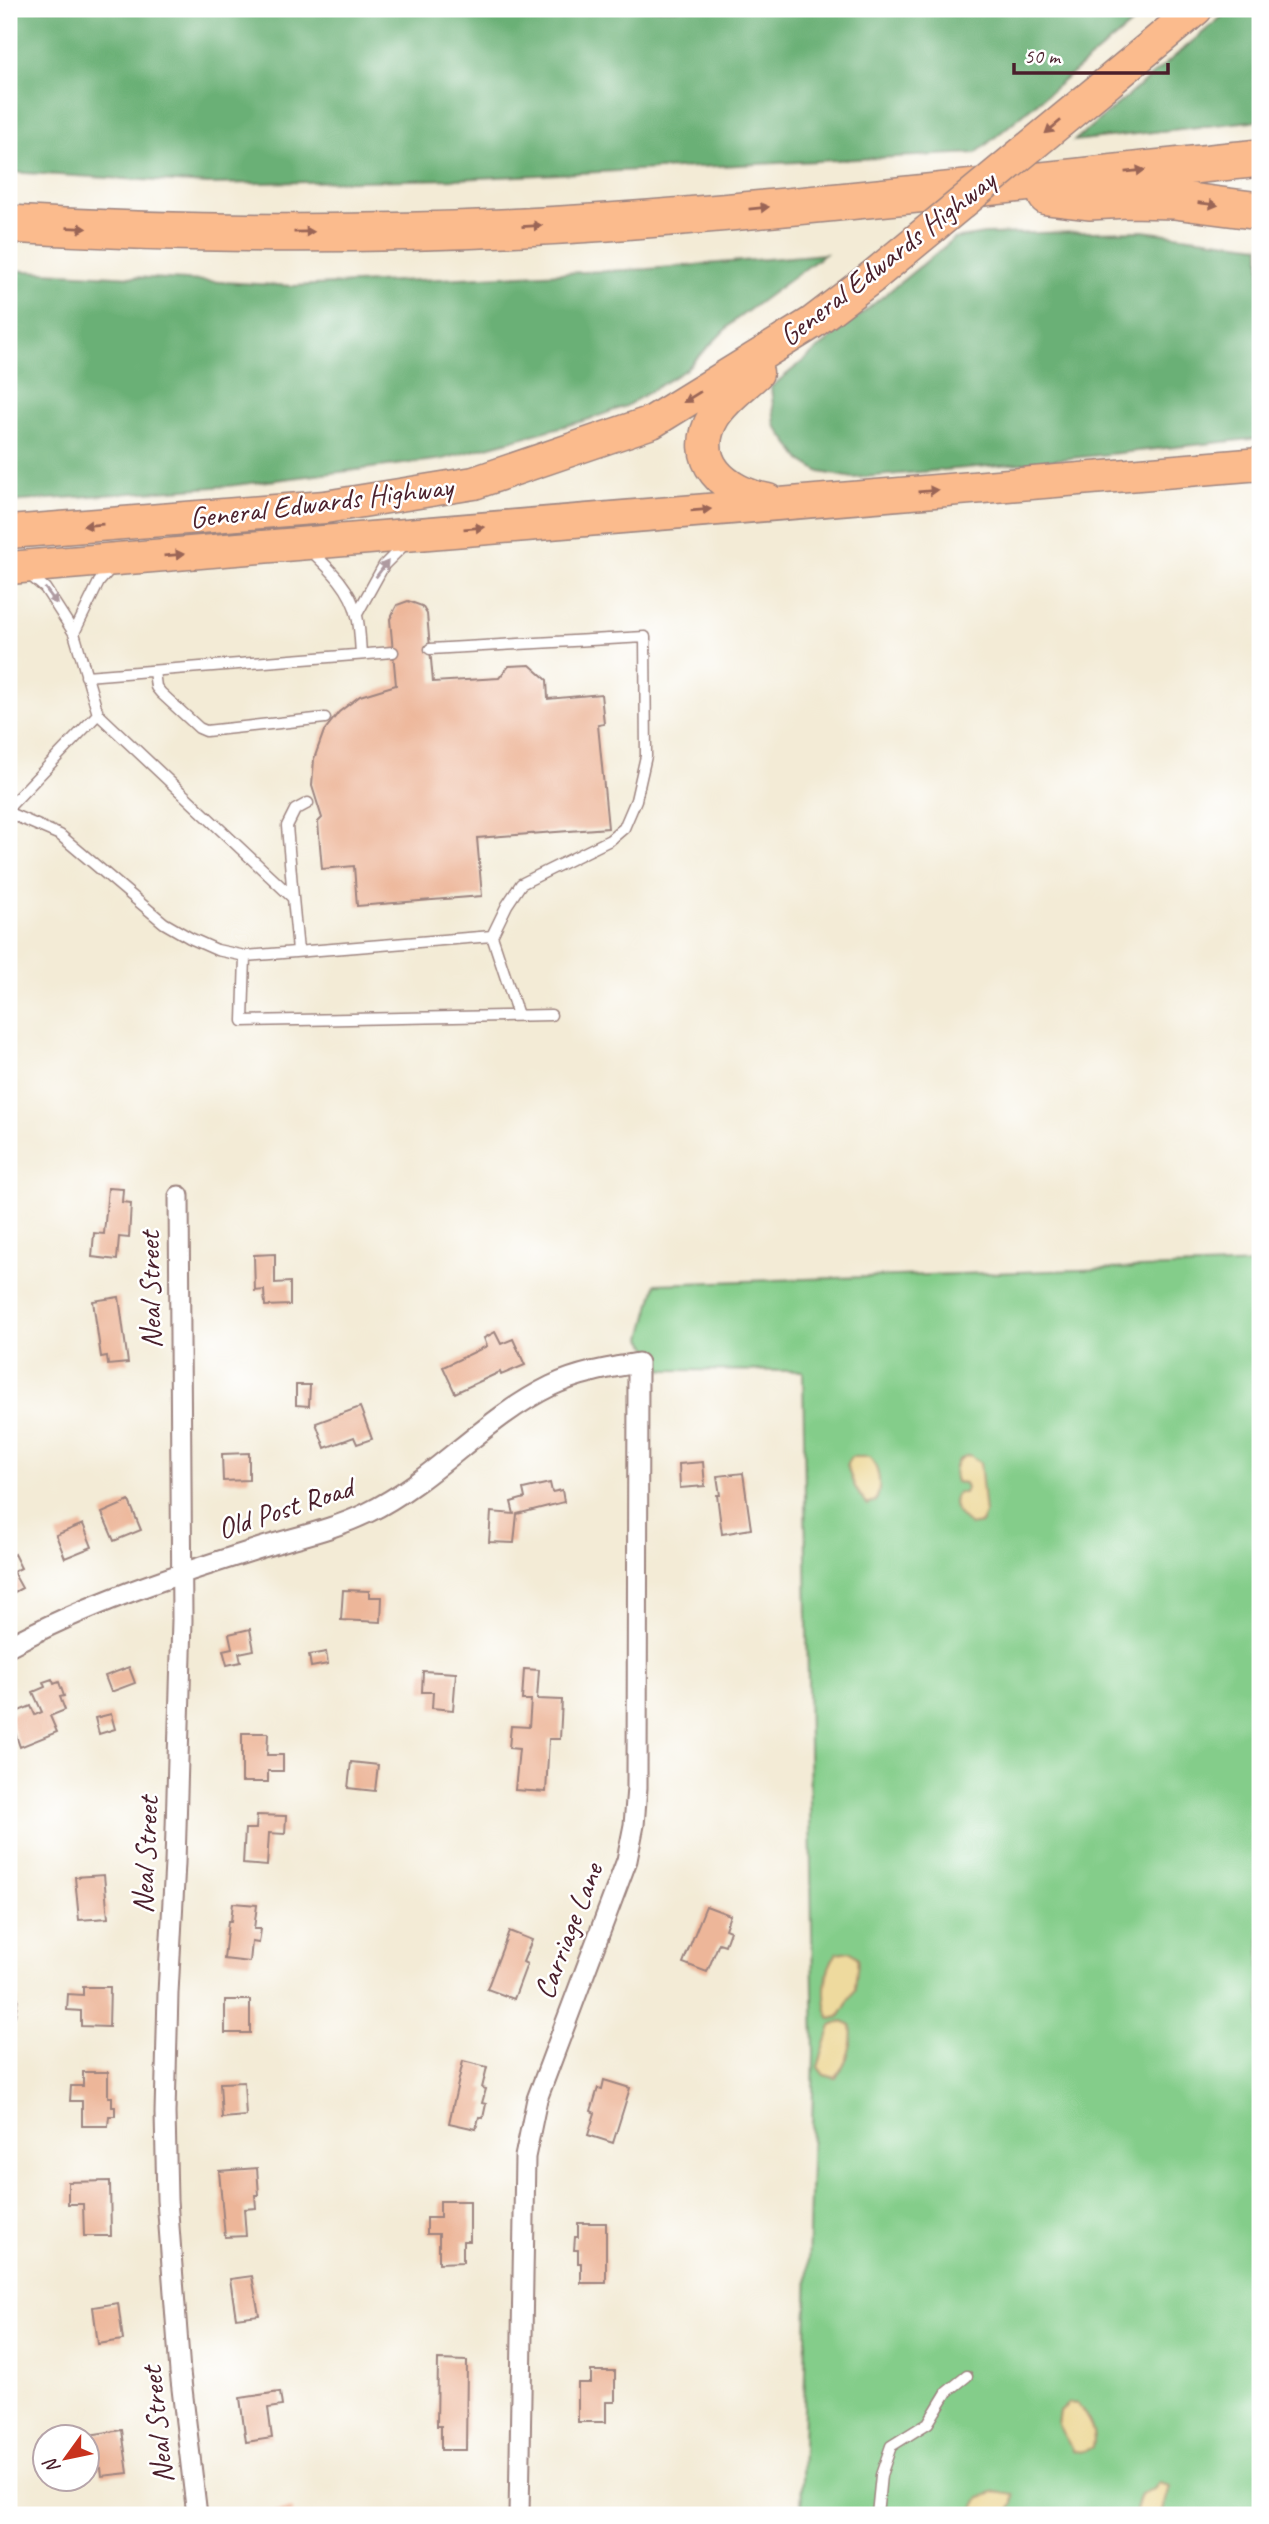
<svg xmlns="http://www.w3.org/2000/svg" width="1269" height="2524" font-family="Caveat,sans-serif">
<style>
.green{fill:#84cd8a;stroke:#67765a;stroke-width:2}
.forest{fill:#6bb076;stroke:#5a6850;stroke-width:2}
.sand{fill:#eeda9e;stroke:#9c7c64;stroke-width:2}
.building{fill:#edb699}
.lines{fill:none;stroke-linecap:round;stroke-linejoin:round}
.lane-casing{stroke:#9e8580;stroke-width:13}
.street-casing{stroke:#9e8580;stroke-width:23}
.primary-casing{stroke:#9e8580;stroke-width:35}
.highway-casing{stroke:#9e8580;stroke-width:40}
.lane{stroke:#fff;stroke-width:10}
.street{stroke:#fff;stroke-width:19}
.primary{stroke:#fbbb8d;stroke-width:32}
.highway{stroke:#fbbb8d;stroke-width:37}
.primary-bridge-casing{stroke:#9e8580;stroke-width:35;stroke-linecap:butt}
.primary-bridge{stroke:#fbbb8d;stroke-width:32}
.oneway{fill:#9a6557}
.oneway2{fill:#ae9aa0}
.labels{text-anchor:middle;stroke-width:5;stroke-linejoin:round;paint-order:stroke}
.street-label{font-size:30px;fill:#4a1f2b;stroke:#fff}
</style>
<rect width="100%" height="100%" fill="#fff"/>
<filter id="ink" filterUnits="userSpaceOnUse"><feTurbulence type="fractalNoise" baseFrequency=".0143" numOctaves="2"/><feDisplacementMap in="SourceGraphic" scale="14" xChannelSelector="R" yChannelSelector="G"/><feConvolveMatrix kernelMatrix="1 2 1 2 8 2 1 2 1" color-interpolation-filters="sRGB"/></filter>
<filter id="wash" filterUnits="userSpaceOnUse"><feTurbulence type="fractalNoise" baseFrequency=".00686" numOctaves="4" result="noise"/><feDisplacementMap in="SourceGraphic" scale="28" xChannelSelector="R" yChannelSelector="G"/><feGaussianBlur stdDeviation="1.57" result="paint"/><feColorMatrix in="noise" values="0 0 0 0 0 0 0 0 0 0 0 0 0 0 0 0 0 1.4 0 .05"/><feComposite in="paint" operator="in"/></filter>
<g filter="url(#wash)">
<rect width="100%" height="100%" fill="#f3ebd6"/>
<!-- green -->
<path class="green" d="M1260,1264V2515H801L814,2055L803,1371L663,1370L642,1338L656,1284Z"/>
<!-- forest -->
<path class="forest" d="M9,9H1150L976,153L457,179L208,184L9,172Z
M1231,9H1260V120L1074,141Z
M1143,231L1260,246V438L1034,462L853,478L820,472L801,460L775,425L771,387L954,239L984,234Z
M825,254L734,321L685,370L626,406L590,419L443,459L228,486L9,502V270L293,286L648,269Z"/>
<!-- sand -->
<path class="sand" d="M970,1455L980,1462L985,1514L981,1523L970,1525C959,1516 949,1507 957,1493H964L966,1488L964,1483L956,1482C952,1469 955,1458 970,1455Z
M851,1457H870C880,1471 882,1485 876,1501L868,1505C858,1496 849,1476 847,1463Z
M850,1951L858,1958L855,1990L839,2017L830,2019C822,1999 823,1971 837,1953Z
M843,2021L851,2025C854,2046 847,2060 836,2078L824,2075L818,2067L831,2026Z
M1069,2403L1078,2404C1087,2418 1097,2430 1093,2447L1084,2452L1073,2451L1058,2425L1060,2411Z
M1159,2483L1170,2486L1162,2515H1125L1135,2514C1140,2500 1136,2493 1154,2489Z
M997,2492L1014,2495L1013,2504L1006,2515H970L980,2497Z"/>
<g id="blocks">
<!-- building -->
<path class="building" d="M408,601L422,606L427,614L433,682L499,678L509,666L530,665L547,680L548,699L601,694L604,724L598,725L608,828L477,838L482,896L357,906L354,866L322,869L318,822L322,818L312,786L314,759L324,731L339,712L360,696L396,685L390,619L397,605Z
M108,1188L123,1189L122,1202L131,1203L129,1238L119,1237L117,1260L92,1257L94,1233L104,1234Z
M275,1254V1283L290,1282V1305L265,1306L264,1290L255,1291L254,1255Z
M119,1297L128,1363L108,1365L107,1356L101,1357L93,1301Z
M495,1332L501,1344L513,1339L525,1365L501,1375L500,1372L455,1393L443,1367L487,1346L484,1338Z
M296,1385H310L309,1406L296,1405Z
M360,1407L372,1439L357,1444L354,1437L325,1448L316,1423Z
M249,1453V1480L223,1481L222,1454Z
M703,1462L705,1486L680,1488L679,1464Z
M743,1473L751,1529L722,1534L717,1495H720L717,1476Z
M550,1483L552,1492L562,1490L564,1502L517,1514L514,1543L489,1542L491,1512L514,1514L511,1502L525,1498L523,1489Z
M129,1501L141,1530L114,1541L102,1513Z
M83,1524L92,1547L65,1558L56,1535Z
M14,1554L21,1568L13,1572L22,1588L9,1595V1557Z
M343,1590L369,1591V1597H382L381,1622L341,1620Z
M250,1629L254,1650L239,1653L241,1662L227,1665L223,1650L232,1648L229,1634Z
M326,1652L328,1664L311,1667L309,1655Z
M129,1667L135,1683L111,1692L105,1676Z
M524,1669L539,1670L537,1699L562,1700L560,1739H549L546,1792L515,1790L519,1749L509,1748L511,1726L529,1727L531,1700H522Z
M423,1671L456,1673L453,1710L432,1708L433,1692H422Z
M52,1679L54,1684L59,1682L64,1696L60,1697L65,1710L50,1716L57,1732L20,1747L9,1715L31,1706L35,1715L42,1712L33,1692L45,1687L43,1682Z
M111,1714L115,1729L99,1734L95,1718Z
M242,1733H268L267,1755H283V1771H268V1782H242Z
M351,1762L378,1765L375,1791L348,1788Z
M257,1815L286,1816L285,1834L269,1833L267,1866L243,1864L245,1829H256Z
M104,1875L108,1918L79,1920L75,1877Z
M233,1903L257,1905L254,1929H261L259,1943L252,1942L250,1962L224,1959L228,1921H231Z
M706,1906L730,1915L725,1929L730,1931L725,1945L719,1943L707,1972L683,1963Z
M509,1931L532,1940L523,1962L527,1964L514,1999L487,1989Z
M83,1987H110L109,2027L81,2026V2011L67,2010L68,1994L83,1995Z
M9,1997L18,1998L15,2016L9,2015Z
M225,2000H250V2033H225Z
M463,2061L487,2067L482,2088L486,2089L482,2103L486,2104L483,2118L479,2117L476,2129L449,2123Z
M83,2072H108V2097H112V2107H115V2116H109L108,2126H82V2101H70L71,2086H83Z
M604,2080L630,2088L613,2143L588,2135L595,2113L591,2111L598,2088L602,2089Z
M244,2082L246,2116L222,2118L220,2083Z
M257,2168L259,2195H255L256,2208L244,2209L246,2236L225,2237L219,2171Z
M110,2181L111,2236H84L83,2204H68V2182Z
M440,2201H470V2241H463V2262L439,2263V2234H427V2218H440Z
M578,2223H606V2283H581V2263H578V2250H574L575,2237H578Z
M252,2276L259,2315L236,2318L230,2279Z
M118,2303L123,2340L98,2344L93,2307Z
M438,2360L467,2361L466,2450H441V2426H437Z
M591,2371H615V2402H606V2422H578V2383H591Z
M280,2392L282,2406L268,2408L272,2438L246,2442L240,2398Z
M122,2430L128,2473L102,2476L101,2468L88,2470V2435Z
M292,2509L293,2515H256V2513Z"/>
</g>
</g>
<g filter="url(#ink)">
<use href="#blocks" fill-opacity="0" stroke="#9e8580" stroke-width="2"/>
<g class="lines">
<defs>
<path id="lane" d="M309,549C329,568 351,588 357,616C360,628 360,642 361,654
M27,573L45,588L74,633L98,714L293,898L298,951
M357,614L384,565L406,543
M74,633L99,582L112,567
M154,671L156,687L161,693L199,728L206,731L325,718
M86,676L393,652
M9,807L98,714
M9,813L60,835L164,923L190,938L217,950L245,956L492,936L507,905L521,884L610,840L624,828L636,800L646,756L645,637L430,649
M293,898L287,826L295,810L308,803
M492,936L518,1015
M245,956L243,1021L551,1015
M877,2515L881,2475L891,2446L928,2423L947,2392L967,2376"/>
<path id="street" d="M179,1196L182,1620L175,1863L168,1993L165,2113L167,2200L180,2372L197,2515
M9,1646C85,1605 168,1577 251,1551C290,1538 330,1531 367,1513C435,1480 483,1419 551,1386C578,1373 608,1368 638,1363L637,1788L634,1825L627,1860L537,2099L525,2157L519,2515"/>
<path id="primary" d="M1106,84L1196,9
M757,373C742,387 725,399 714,416C687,461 726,493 768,500
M9,532L325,507L474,483L652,422L812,323L871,278
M9,568L1260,464"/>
<path id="highway" d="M1047,196L1089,201L1128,199L1174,200L1260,211
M9,224C208,236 409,236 608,222C825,206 1043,180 1260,158"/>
</defs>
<!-- lane casing -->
<use href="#lane" class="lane-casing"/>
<!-- street casing -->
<use href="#street" class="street-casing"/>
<!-- primary casing -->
<use href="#primary" class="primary-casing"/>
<!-- highway casing -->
<use href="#highway" class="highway-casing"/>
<!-- lane -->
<use href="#lane" class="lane"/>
<!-- street -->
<use href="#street" class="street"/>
<!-- primary -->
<use href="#primary" class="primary"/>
<!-- highway -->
<use href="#highway" class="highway"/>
<defs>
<path id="primary-bridge" d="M871,278L1106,84"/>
</defs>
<!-- primary-bridge casing -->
<use href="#primary-bridge" class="primary-bridge-casing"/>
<!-- primary-bridge -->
<use href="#primary-bridge" class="primary-bridge"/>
</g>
<!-- one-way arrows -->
<defs><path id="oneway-solid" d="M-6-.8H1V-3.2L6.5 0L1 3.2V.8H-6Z" transform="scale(1.75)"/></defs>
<g class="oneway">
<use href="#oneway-solid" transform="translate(1053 127) rotate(140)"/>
<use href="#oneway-solid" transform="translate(1135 171) rotate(-6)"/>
<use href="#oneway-solid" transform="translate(1208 204) rotate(7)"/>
<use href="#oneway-solid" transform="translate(759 208) rotate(-6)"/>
<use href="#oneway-solid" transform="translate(532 226) rotate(-3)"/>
<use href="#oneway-solid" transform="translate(77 228) rotate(2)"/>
<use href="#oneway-solid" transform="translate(304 232) rotate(-1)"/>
<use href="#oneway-solid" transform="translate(692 397) rotate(148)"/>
<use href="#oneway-solid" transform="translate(928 491) rotate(-5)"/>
<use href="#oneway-solid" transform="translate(701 510) rotate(-5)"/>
<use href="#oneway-solid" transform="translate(93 525) rotate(175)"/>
<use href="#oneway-solid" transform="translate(474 528) rotate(-5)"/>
<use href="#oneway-solid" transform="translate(174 555) rotate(-5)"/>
</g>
<g class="oneway2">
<use href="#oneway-solid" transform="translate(382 569) rotate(-53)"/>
<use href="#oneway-solid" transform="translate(51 596) rotate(53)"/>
</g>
</g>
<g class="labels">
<!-- street labels -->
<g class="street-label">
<text transform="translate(887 258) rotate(-38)" y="10">General Edwards Highway</text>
<text transform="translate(321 502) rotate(-7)" y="10">General Edwards Highway</text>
<text transform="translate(150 1290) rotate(-91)" y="10">Neal Street</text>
<text transform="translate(285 1508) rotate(-18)" y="10">Old Post Road</text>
<text transform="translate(145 1855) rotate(-87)" y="10">Neal Street</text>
<text transform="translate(568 1931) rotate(-69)" y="10">Carriage Lane</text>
<text transform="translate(157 2425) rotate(-96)" y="10">Neal Street</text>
</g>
</g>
<!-- margin -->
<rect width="1269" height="2524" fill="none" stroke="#fff" stroke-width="35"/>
<!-- north arrow -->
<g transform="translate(66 2458) rotate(237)"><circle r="33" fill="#ffffff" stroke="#b7a5aa" stroke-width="2"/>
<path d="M0-5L12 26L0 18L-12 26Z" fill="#c8321e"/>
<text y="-10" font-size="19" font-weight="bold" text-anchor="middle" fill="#4a1f2b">N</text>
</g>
<!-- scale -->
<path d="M1014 63v10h154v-10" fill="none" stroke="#4a1f2b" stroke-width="3.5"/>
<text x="1024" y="63" font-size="21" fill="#4a1f2b" stroke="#ffffff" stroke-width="5" paint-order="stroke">50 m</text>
</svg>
